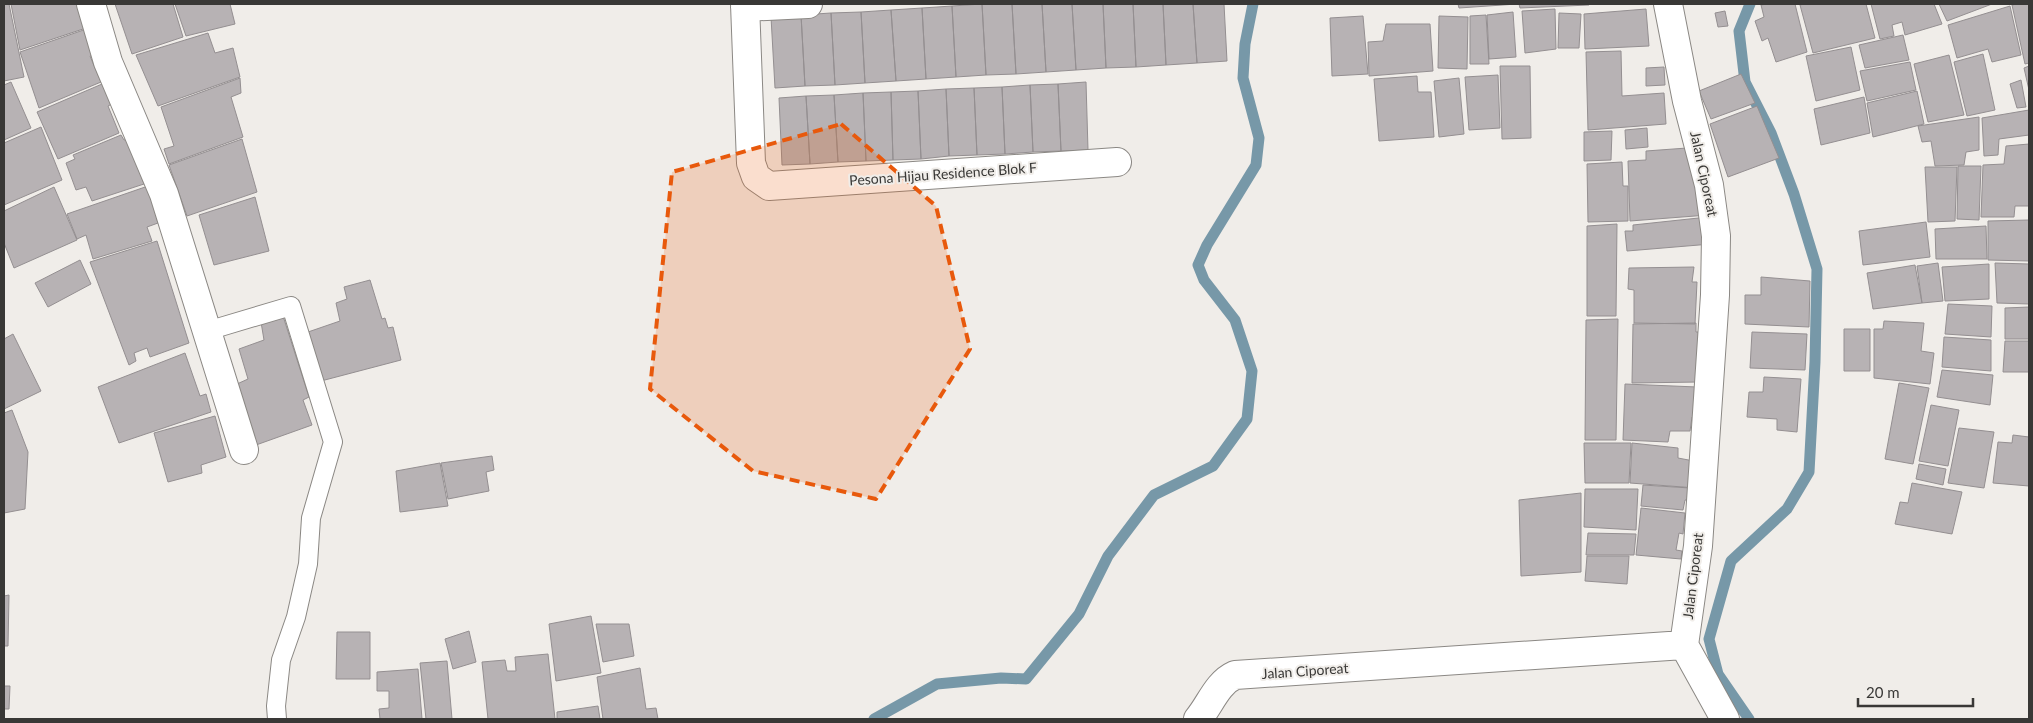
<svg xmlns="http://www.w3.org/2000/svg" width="2033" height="723" font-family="Lato,sans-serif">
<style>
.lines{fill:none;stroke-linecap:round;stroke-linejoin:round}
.stream{stroke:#7798a8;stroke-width:11}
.building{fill:#b7b2b4;stroke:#948f91}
.service-casing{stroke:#8b8884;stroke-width:20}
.minor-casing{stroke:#8b8884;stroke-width:30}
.service{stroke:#fff;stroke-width:18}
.minor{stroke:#fff;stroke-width:28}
.marked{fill:#e8590c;fill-opacity:0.2;stroke:#e8590c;stroke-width:4;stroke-dasharray:10 6;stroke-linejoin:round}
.labels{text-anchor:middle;stroke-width:4;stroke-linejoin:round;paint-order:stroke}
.street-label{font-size:14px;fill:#393836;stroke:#f0ede9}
</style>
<rect width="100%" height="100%" fill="#f0ede9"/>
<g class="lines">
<!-- stream -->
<path class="stream" d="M874,719L937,684L1001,678L1026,679L1079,614L1108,556L1154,495L1213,466L1247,419L1252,371L1235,320L1204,280L1198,265L1207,245L1256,165L1259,138L1243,78L1245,44L1253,4
M1749,719L1718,674L1709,639L1731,561L1787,509L1809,472L1815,362L1817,269L1794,194L1771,133L1745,82L1739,31L1750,4"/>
</g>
<!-- building -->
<path class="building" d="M4,4H9L24,77L4,81Z
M11,4H86L92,26L20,50Z
M115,4H173L183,37L132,54Z
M175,4H230L235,24L186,36Z
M982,4H1012L1016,74L986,75Z
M982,4L986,75L956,77L952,6Z
M1012,4H1042L1046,72L1016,74Z
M1042,4H1072L1076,70L1046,72Z
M1072,4H1103L1106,68L1076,70Z
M1103,4H1133L1136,67L1106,68Z
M1133,4H1163L1166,65L1136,67Z
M1163,4H1193L1197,63L1166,65Z
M1193,4H1224L1227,61L1197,63Z
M1458,4H1517L1459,8Z
M1519,4H1588L1589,5L1520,8Z
M1767,4H1795L1807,52L1776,62L1768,38L1762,41L1755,21L1764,17L1761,5Z
M1804,4H1866L1875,38L1813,53L1800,5Z
M1871,4H1934L1942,24L1905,35L1902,22L1892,25L1894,36L1880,39Z
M1939,4H1992L1947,21Z
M2017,4H2029V63L2025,64L2012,5Z
M952,6L956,77L926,79L922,8Z
M2010,6L2021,55L1992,62L1988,49L1957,58L1948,25Z
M922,8L926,79L896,81L891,10Z
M1555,9L1556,49L1525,53L1522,11Z
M1646,9L1649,46L1585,49L1584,14Z
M891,10L896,81L865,83L861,12Z
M1725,11L1728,26L1718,27L1715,13Z
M861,12L865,83L835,85L831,13Z
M1513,12L1516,57L1489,59L1487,15Z
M831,13L835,85L805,86L801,15Z
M1559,13L1581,14L1579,48H1558Z
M801,15L805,86L775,88L771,17Z
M1486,15L1489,64H1470V16Z
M1363,16L1368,74L1332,76L1330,18Z
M1439,16L1468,17L1467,69L1438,68Z
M1386,24H1430L1433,71L1369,76L1368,42L1383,41Z
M95,26L104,51L90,56L101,82L39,108L20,52Z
M208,33L215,53L233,48L240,77L158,106L136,55Z
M1903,35L1909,60L1865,68L1859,45Z
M1851,47L1860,90L1816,101L1806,56Z
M1621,51L1622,96L1664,93L1666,124L1588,130L1586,52Z
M1983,54L1995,110L1967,116L1954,62Z
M1949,55L1964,115L1928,122L1914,64Z
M1910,62L1916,90L1867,101L1860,71Z
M1500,66H1530L1531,138L1502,139Z
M2029,66V90L2024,68Z
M1664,67L1665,85L1646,86V68Z
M1741,74L1755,103L1711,119L1699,91Z
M1498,75L1500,128L1469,130L1465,77Z
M1417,76L1418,92H1431L1434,137L1379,141L1374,79Z
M240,78L241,93L231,97L243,137L169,164L164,149L174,146L161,107Z
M1459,78L1464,134L1439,137L1434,81Z
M2021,80L2026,107L2017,108L2010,84Z
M109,81L118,101L108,106L119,133L58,159L37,112Z
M11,82L31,128L4,140V85Z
M1086,82L1088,150L1061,151L1058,84Z
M1058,84L1061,151L1033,152L1030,85Z
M1030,85L1033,152L1005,154L1002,87Z
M1002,87L1005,154L977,155L974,88Z
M974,88L977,155L949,156L946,89Z
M946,89L949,156L921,159L918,91Z
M918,91L921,159L893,160L891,92Z
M1917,91L1924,124L1873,137L1867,103Z
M891,92L893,160L866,161L863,93Z
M863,93L866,161L838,162L834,95Z
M834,95L838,162L810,164L806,96Z
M806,96L810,164L782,165L779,98Z
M1864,97L1870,133L1821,145L1814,109Z
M1757,106L1779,158L1728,177L1710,124Z
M2029,110V135L1999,139L1998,155L1984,156L1982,118Z
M1979,117V150L1966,152L1964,165L1935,166L1931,141L1922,142L1918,126Z
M41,127L62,180L4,205V143Z
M1647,128L1648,147L1626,149L1625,130Z
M1612,131L1611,160L1584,161V132Z
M121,135L124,140L128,139L144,184L92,201L86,187L76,190L66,163L75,159L73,155Z
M242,139L257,192L187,216L169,165Z
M2029,144V206H2015L2014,217H1981L1983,165L2004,164L2006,146Z
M1687,148L1708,215L1630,221L1628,161L1646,160V151Z
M1622,162L1623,186H1628V221L1588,222L1587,164Z
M1958,166H1981L1979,220L1957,219Z
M1925,167H1957L1955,221L1928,222Z
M148,186L158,223L147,227L152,241L93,259L86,235L77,239L67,214Z
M54,187L77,240L14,268L4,243V211Z
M255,197L269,251L214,265L199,215Z
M1708,217L1711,244L1627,251L1625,231H1633V225Z
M2029,220V261L1988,260V221Z
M1926,222L1930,257L1863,265L1859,231Z
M1617,224L1616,316H1587V226Z
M1986,226L1987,259H1936L1935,229Z
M157,241L189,343L150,357L147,348L134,353L136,361L129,365L90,262Z
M80,260L91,284L48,307L35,283Z
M1938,263L1943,301L1922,303L1917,266Z
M1995,263L2029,264V304L1997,303Z
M1989,264V299L1945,301L1942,267Z
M1915,265L1922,303L1873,309L1867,273Z
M1694,267L1692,282H1697L1695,324L1634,323V290L1628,289L1629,268Z
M1761,277L1810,281L1809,327L1745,324V295H1761Z
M370,280L382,319L385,318L388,328L393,327L401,360L321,381L308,332L340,321L336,303L347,299L344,287Z
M1948,304L1992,306L1991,337L1945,334Z
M2029,307V339H2005V308Z
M283,316L309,397L303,400L312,425L256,445L237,384L248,379L239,349L264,340L261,322Z
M1618,319L1616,440H1585L1586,320Z
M1884,321L1924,323L1921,351L1934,353L1930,384L1874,378V329H1883Z
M1696,323V332H1703L1699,382L1632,383L1633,324Z
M1844,329H1870V371H1844Z
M1752,332L1807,334L1805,370L1750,368Z
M13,334L41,391L4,409V339Z
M1944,337L1991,340V371L1942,367Z
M2005,341H2029V372H2003Z
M185,353L200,396L206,394L211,412L119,443L98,387Z
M1942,370L1993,375L1990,405L1937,397Z
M1764,377L1801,379L1797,432L1777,430V419L1747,417L1749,392H1763Z
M1899,383L1929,388L1913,464L1885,459Z
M1625,384L1697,387L1696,418L1692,417L1690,431H1670L1668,442L1623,440Z
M1931,405L1959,410L1948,466L1919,461Z
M12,410L28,452L25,509L4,513V413Z
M215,416L226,457L201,465L202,473L168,482L154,433Z
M1959,428L1994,432L1984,488L1948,483Z
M2013,435L2029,437V486L1993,483L1998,442L2012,443Z
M1584,443H1631L1629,483H1585Z
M1632,443L1678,448V458L1699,462L1696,488L1630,483Z
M492,456L494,470L486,472L489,491L448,499L441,463Z
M440,463L448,506L400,512L396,471Z
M1919,464L1946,469L1943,485L1916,479Z
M1912,483L1962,492L1952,534L1895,524L1900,502L1908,503Z
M1643,485L1690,488L1688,500H1685L1683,510L1641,506Z
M1585,489H1638L1636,530L1584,527Z
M1581,493V572L1521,576L1519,500Z
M1641,508L1685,513L1683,534L1679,533L1676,550L1682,551L1681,559L1636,555Z
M1588,533L1636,534L1634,555H1586Z
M1587,556H1629L1627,584L1585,581Z
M9,595L8,646H4V596Z
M591,616L601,673L556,681L549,624Z
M596,624H629L634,656L603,662Z
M469,631L476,662L453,669L445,639Z
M337,632H370V679H336Z
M548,654L555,719H488L482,662L505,660L507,671H516L515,657Z
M447,661L452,719H426L420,663Z
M640,668L646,709L656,708L658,719H603L597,677Z
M418,669L422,719H380L379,709L389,708V691H377V672Z
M4,686H10L9,709H4Z
M598,706L600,719H557V712Z"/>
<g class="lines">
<defs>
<path id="service" d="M207,331L291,306L333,442L311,518L308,564L296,617L281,660L276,706L277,719"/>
<path id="minor" d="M91,4L108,62L164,194L244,450
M745,4L751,163L756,177L769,186L1117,162
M1668,4L1687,101L1709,185L1716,236L1715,295L1698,546L1684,645
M745,7L808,4
M1684,645L1725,719
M1198,719C1210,705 1217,683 1235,675L1684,645"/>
</defs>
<!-- service casing -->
<use href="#service" class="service-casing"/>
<!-- minor casing -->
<use href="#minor" class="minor-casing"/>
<!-- service -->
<use href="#service" class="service"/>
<!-- minor -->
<use href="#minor" class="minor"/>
</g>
<!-- marked area -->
<path class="marked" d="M841,124L936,206L970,349L876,499L753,471L650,389L672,172Z"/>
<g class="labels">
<!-- street labels -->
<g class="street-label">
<text transform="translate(943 174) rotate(-4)" y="5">Pesona Hijau Residence Blok F</text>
<text transform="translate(1704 174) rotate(78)" y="5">Jalan Ciporeat</text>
<text transform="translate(1693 576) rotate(-83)" y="5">Jalan Ciporeat</text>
<text transform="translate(1305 671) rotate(-4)" y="5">Jalan Ciporeat</text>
</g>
</g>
<!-- border -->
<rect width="2033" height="723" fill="none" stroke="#393836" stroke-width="10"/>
<!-- scale -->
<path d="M1858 698v8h115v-8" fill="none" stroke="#393836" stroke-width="2.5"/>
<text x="1866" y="698" font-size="15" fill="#393836" stroke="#f0ede9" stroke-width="4" paint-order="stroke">20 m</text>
</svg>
